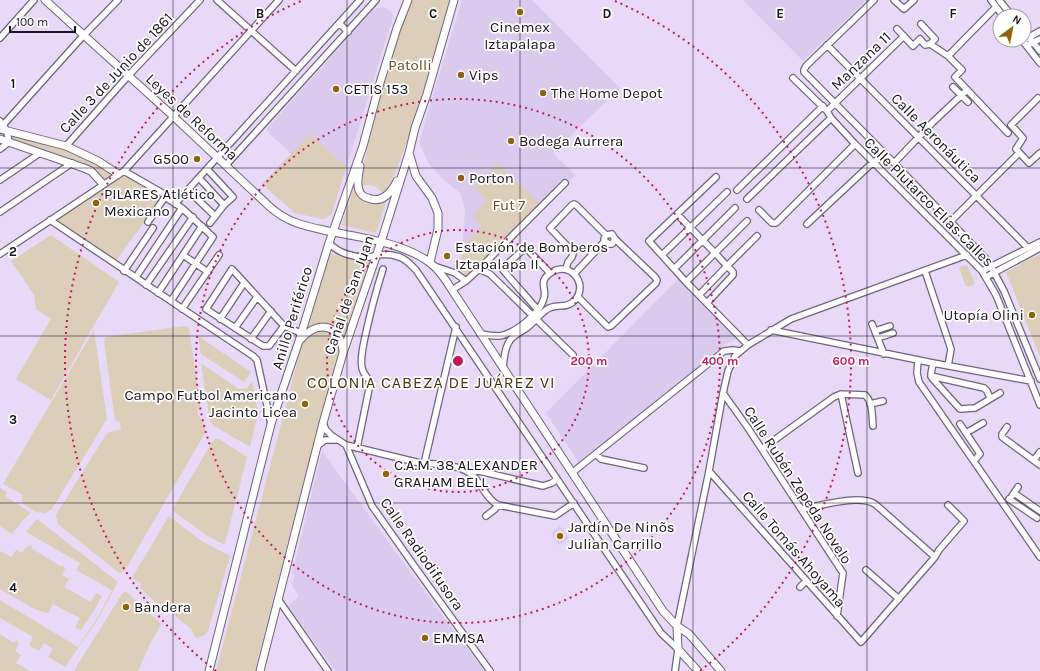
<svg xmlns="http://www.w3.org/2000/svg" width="1040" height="671" font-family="Karla,sans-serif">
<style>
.built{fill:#dacaee}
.green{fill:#dcceb9}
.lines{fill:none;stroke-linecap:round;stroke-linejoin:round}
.minor-casing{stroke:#6f647d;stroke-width:8}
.major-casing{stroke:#6f647d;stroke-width:9}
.minor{stroke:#fff;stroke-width:5.5}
.major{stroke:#fff;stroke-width:7}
.grid{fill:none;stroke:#18131d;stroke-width:1;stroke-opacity:0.55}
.ring{fill:none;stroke:#c2185b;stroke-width:2;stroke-dasharray:2 4}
.poi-dot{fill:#8f650b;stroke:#fff;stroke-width:1.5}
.labels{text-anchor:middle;stroke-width:3.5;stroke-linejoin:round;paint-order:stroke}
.poi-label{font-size:15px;fill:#18131d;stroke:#fff;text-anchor:start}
.street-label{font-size:15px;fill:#18131d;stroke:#fff}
.park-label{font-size:15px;fill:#674b1b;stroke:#fff}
.neighbourhood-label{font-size:16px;letter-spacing:1px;fill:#46320b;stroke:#fff}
.grid-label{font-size:13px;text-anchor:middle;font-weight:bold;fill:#18131d;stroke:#fff;stroke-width:3.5;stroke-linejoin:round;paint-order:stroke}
.centre{fill:#c2185b;stroke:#fff;stroke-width:2}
.ring-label{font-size:12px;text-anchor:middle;font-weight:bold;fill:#c2185b;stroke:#fff;stroke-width:3.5;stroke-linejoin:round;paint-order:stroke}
</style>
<rect width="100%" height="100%" fill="#e7d9f7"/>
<!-- built -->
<path class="built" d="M462,0H532L620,88L553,153L575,175L468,281L461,268L465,209L460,193L445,181L429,164L420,145V138Z
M743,0H866L803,61Z
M383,7L391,11L393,16L392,21L332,213L328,217L323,219L295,213L262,184L291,154L266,130L374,9Z
M680,277L738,338L724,345L579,463L546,413Z
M322,451L436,607L484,671H335L288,606L299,596L292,586L295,575L292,574Z
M560,526L569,538L559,545L551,533Z"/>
<!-- green -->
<path class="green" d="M411,0H451C433,62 415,126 390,186L386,192L383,194C377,186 370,182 360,187V183C373,120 388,59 411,0Z
M13,134L66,148L116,174L105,180L92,169L12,141Z
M310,134L346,166L332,213L328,217L323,219L295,213L262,184Z
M498,164L541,205L465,278L461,268L462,247L482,226L473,217L479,208L487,201L474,188Z
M125,174L163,196L115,262L54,222Z
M354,186L357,193L387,199L376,233L342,225Z
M51,235L119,282L51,400L16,379L51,319L36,309L34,295L11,261Z
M330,253L370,262L344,342C330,323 328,319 304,329Z
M1040,254V357L1006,272Z
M967,265L975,284L966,287L959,267Z
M184,326L189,328L200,405C195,416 199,414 203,423C205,426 205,430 205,433L124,572L119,573L58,524L56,515L107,433L121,429L120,422H118L115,420L104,341L106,337Z
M94,330L107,419L52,509L45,513L36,512L21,502L23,495L3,484Z
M318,330C330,330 337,335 340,347L294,518L255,671H216L302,345L306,338Z
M198,336L251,372L244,382L201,354Z
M201,363L239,389L247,388L252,381L258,413L250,447L214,426L210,422Z
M215,439H219L247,457L225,543L223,544L206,535L172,510L212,442Z
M0,488L7,493L5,496L31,513L22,521L12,534L0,526Z
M169,516L200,540L230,556L208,631L205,635L197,638L194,636L192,630L168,610L162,609L140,588L141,583L132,578Z
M37,519L118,582L98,619L65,667L48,657L53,649L44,643L39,651L29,645L33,637L0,618V600L78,647L98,617L112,590L76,570L80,563L26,532Z
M32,545L31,548L62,567L63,564L65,569L62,575L69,579L64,587L91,602L96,593L102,596L93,612L81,630L75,627L80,618L53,604L48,613L36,610L0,589V551L11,557L16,550L22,553L26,547Z
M125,592L128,593L161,624L160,627L151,642L138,671H75V669L122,594Z
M0,634L14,643L17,639L19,645L15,651L21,655L16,663L30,671H0Z"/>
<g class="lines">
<defs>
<path id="minor" d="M217,0L296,71
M874,0L806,66L804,70V72L894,163L988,261L1004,291L1040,379
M894,0L904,9L914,0
M991,0L1003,16
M999,0L1012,16
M339,23L348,32
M921,24L935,39L930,44
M897,29L913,46L920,39L925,45L930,44L948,56L962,70L955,77L1008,133
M1024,31L1040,51
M0,38L34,0
M1026,39L1040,31
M1022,40L1040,63
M1030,44L1040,39
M827,45L1028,248
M948,56L996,7
M793,78L827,111L831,118L855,144L982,271L996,295L1040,405
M953,87L968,102
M1038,98L1011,125L1023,138L1016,149L1029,163L1040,153
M827,111L904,36
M0,121C6,126 8,134 9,142L0,149
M4,124L83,36L118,0
M66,146L128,76L200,0
M894,163L933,122L967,90
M226,165L376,0
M207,169L233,197L224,205L210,223
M124,171L169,197
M199,178L224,205
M0,180L40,153
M188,190L215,216
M737,190L823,106
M747,199L831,118
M175,204L360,0
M759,210L772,223H776L855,144
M0,212L72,163
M677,214L715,253L747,221
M50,220L253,356L257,360L271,424
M148,222L165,197L182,208L213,237L171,301
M950,222L1019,153
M807,224L869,166L885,154
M329,243C338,253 354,258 369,257C378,255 387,253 396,256C405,258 410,264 416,270L661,633L678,649L675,671
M0,254L124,171L279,0
M183,255L208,272
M662,255L727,192
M434,266L455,273L466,281
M675,268L735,208
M479,269L490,274L573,355
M566,269L568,262L572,257L573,254L569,248L550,228L572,205L574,204L576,205L606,235
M124,271L153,228
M925,271L951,349L948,366
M982,271L1040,242
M138,274L182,208
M574,274L605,241L604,239L606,235L612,234L615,239L612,244H609L605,241
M986,277L1040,248
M686,282L748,345
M146,285L193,217
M452,290L466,281L479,269L565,183
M158,293L202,226
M699,295L727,266L715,253L686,282L649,241L716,177
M578,297L608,327L611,326L656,283L657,280L655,277L615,239
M707,303L733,275V272L727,266L757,236
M182,309L219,255
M538,310L503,270V268L525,248L527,249L550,273
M220,319L244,283
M872,324L884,354
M284,326L269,346H263L206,309L232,269L284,326L301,333
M235,328L257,297
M771,330L933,363L1031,381
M875,331L890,326
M480,334C486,335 493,336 499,336C514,334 540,314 544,298C547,288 537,281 552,272C570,261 588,283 576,299C566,311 556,302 546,310C539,315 535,321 528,327C524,330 518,333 513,337C505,344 504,358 503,368
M878,338L893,333
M251,339L271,311
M918,360L917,373L919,382L1040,557
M933,363L931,374L932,378L960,409L975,408L1000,393
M931,376L984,388L987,391L990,398
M723,393L748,428L843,573L837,616
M841,394L858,473
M870,404L883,401
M323,423L326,430L331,435L346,445L424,464C440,463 465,465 476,479C483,488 488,500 498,505L555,516L574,503
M960,424L980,454L974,461
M1007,427L1002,434V437L1040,465
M966,433L983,423
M346,445L372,506L415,567L490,671
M317,446L325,440H337
M357,448L370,384C369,378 363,374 362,368C360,358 363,347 365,337C370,314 376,291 383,269
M762,449L834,397L841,394L865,395C873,402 872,416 873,426
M596,454L601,459L644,468
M1034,460L1040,452
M424,464L456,327
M709,471L861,642L935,557L939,550L964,521L948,505
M468,472L479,471L543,486L552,483L557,479
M573,472L724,351L733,350L740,351
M1014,493L1040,511
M1012,496L1018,487
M1009,499L1037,518
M801,509C820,506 858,494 875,504L935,557
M486,516L495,509L498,505
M866,570L899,599
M800,587L806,581
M278,599L328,671
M677,626L709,471L723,393L728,371L735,356L748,345L791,319L967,255"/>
<path id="major" d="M45,0L173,116L270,207C288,223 305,226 328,231C359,237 403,243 429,262C439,269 446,280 452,290L663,611L677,626L689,634L721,671
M0,129L66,146L98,161L118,174
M0,139L84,168L91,171L103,184
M409,153L416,176L432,198L438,213V229L430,262
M360,166C359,173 356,183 359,190C360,194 364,197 368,198C382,204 391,193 397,181
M300,340C317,320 340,323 343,351
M677,626L678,649L698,671
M209,671L271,424L299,341L329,243L363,146L379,86L397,28L408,0
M260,671L323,423L343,353L381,242L409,153L415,128L427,94L454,0"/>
</defs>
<!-- minor casing -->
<use href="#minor" class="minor-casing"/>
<!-- major casing -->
<use href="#major" class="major-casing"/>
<!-- minor -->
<use href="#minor" class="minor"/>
<!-- major -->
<use href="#major" class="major"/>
</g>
<!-- grid -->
<path class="grid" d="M173,0V671M347,0V671M520,0V671M693,0V671M867,0V671M0,168H1040M0,336H1040M0,503H1040"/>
<!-- distance rings -->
<g class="ring">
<circle cx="458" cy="361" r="131"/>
<circle cx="458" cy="361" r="262"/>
<path d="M216 671A393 393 0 0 1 301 1M615 1A393 393 0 0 1 700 671"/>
</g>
<!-- markers -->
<g class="poi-dot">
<circle cx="520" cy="12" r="4"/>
<circle cx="461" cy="75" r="4"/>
<circle cx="336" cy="89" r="4"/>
<circle cx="543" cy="93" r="4"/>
<circle cx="511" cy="141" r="4"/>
<circle cx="197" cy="159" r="4"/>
<circle cx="461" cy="178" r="4"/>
<circle cx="96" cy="203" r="4"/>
<circle cx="447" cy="256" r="4"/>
<circle cx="1032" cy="315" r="4"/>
<circle cx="305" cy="404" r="4"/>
<circle cx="386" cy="474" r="4"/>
<circle cx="560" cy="536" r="4"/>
<circle cx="126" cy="607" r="4"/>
<circle cx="425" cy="638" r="4"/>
</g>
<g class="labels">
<!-- poi labels -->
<g class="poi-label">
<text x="520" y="32" text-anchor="middle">Cinemex<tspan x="520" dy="17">Iztapalapa</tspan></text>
<text x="469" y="80">Vips</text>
<text x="344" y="94">CETIS 153</text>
<text x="551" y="98">The Home Depot</text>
<text x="519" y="146">Bodega Aurrera</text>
<text x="189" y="164" text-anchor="end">G500</text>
<text x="469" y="183">Porton</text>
<text x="104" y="199">PILARES Atlético<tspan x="104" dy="17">Mexicano</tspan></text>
<text x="455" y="252">Estación de Bomberos<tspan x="455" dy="17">Iztapalapa II</tspan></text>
<text x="1024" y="320" text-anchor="end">Utopía Olini</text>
<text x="297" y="400" text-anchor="end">Campo Futbol Americano<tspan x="297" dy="17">Jacinto Licea</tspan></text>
<text x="394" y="470">C.A.M. 38 ALEXANDER<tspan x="394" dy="17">GRAHAM BELL</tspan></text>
<text x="568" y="532">Jardín De Ninõs<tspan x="568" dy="17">Julian Carrillo</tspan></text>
<text x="134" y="612">Bandera</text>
<text x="433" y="643">EMMSA</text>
</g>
<!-- street labels -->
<g class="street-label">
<text transform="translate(861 61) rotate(-44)" y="5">Manzana 11</text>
<text transform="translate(116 73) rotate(-47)" y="5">Calle 3 de Junio de 1861</text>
<text transform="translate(192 117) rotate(43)" y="5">Leyes de Reforma</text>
<text transform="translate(936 138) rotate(45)" y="5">Calle Aeronáutica</text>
<text transform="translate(929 202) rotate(45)" y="5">Calle Plutarco Elías Calles</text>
<text transform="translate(349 295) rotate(-71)" y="5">Canal de San Juan</text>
<text transform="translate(292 318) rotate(-73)" y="5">Anillo Periférico</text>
<text transform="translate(798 485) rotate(57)" y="5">Calle Rubén Zepeda Novelo</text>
<text transform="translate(794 549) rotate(49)" y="5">Calle Tomás Ahoyama</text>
<text transform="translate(422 554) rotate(55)" y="5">Calle Radiodifusora</text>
</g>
<!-- park labels -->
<g class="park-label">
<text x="410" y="70">Patolli</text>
<text x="509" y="210">Fut 7</text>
</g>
<!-- neighbourhood labels -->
<g class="neighbourhood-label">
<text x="431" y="388">COLONIA CABEZA DE JUÁREZ VI</text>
</g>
</g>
<g class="grid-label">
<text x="260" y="18">B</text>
<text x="433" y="18">C</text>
<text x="607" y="18">D</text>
<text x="780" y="18">E</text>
<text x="953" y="18">F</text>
<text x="13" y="88">1</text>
<text x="13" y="256">2</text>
<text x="13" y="424">3</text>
<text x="13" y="592">4</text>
</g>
<circle cx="458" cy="361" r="6" class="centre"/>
<g class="ring-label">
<text x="589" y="365">200 m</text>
<text x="720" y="365">400 m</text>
<text x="851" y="365">600 m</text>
</g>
<!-- north arrow -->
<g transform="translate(1012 28) rotate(32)"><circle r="19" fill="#ffffff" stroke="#a3a1a5"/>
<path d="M0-3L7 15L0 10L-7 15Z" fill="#8f650b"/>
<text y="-6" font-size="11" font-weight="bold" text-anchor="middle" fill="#18131d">N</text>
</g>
<!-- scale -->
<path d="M10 26v6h65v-6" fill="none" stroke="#18131d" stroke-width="2"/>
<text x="16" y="26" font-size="12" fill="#18131d" stroke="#ffffff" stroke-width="3" paint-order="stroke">100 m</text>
</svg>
